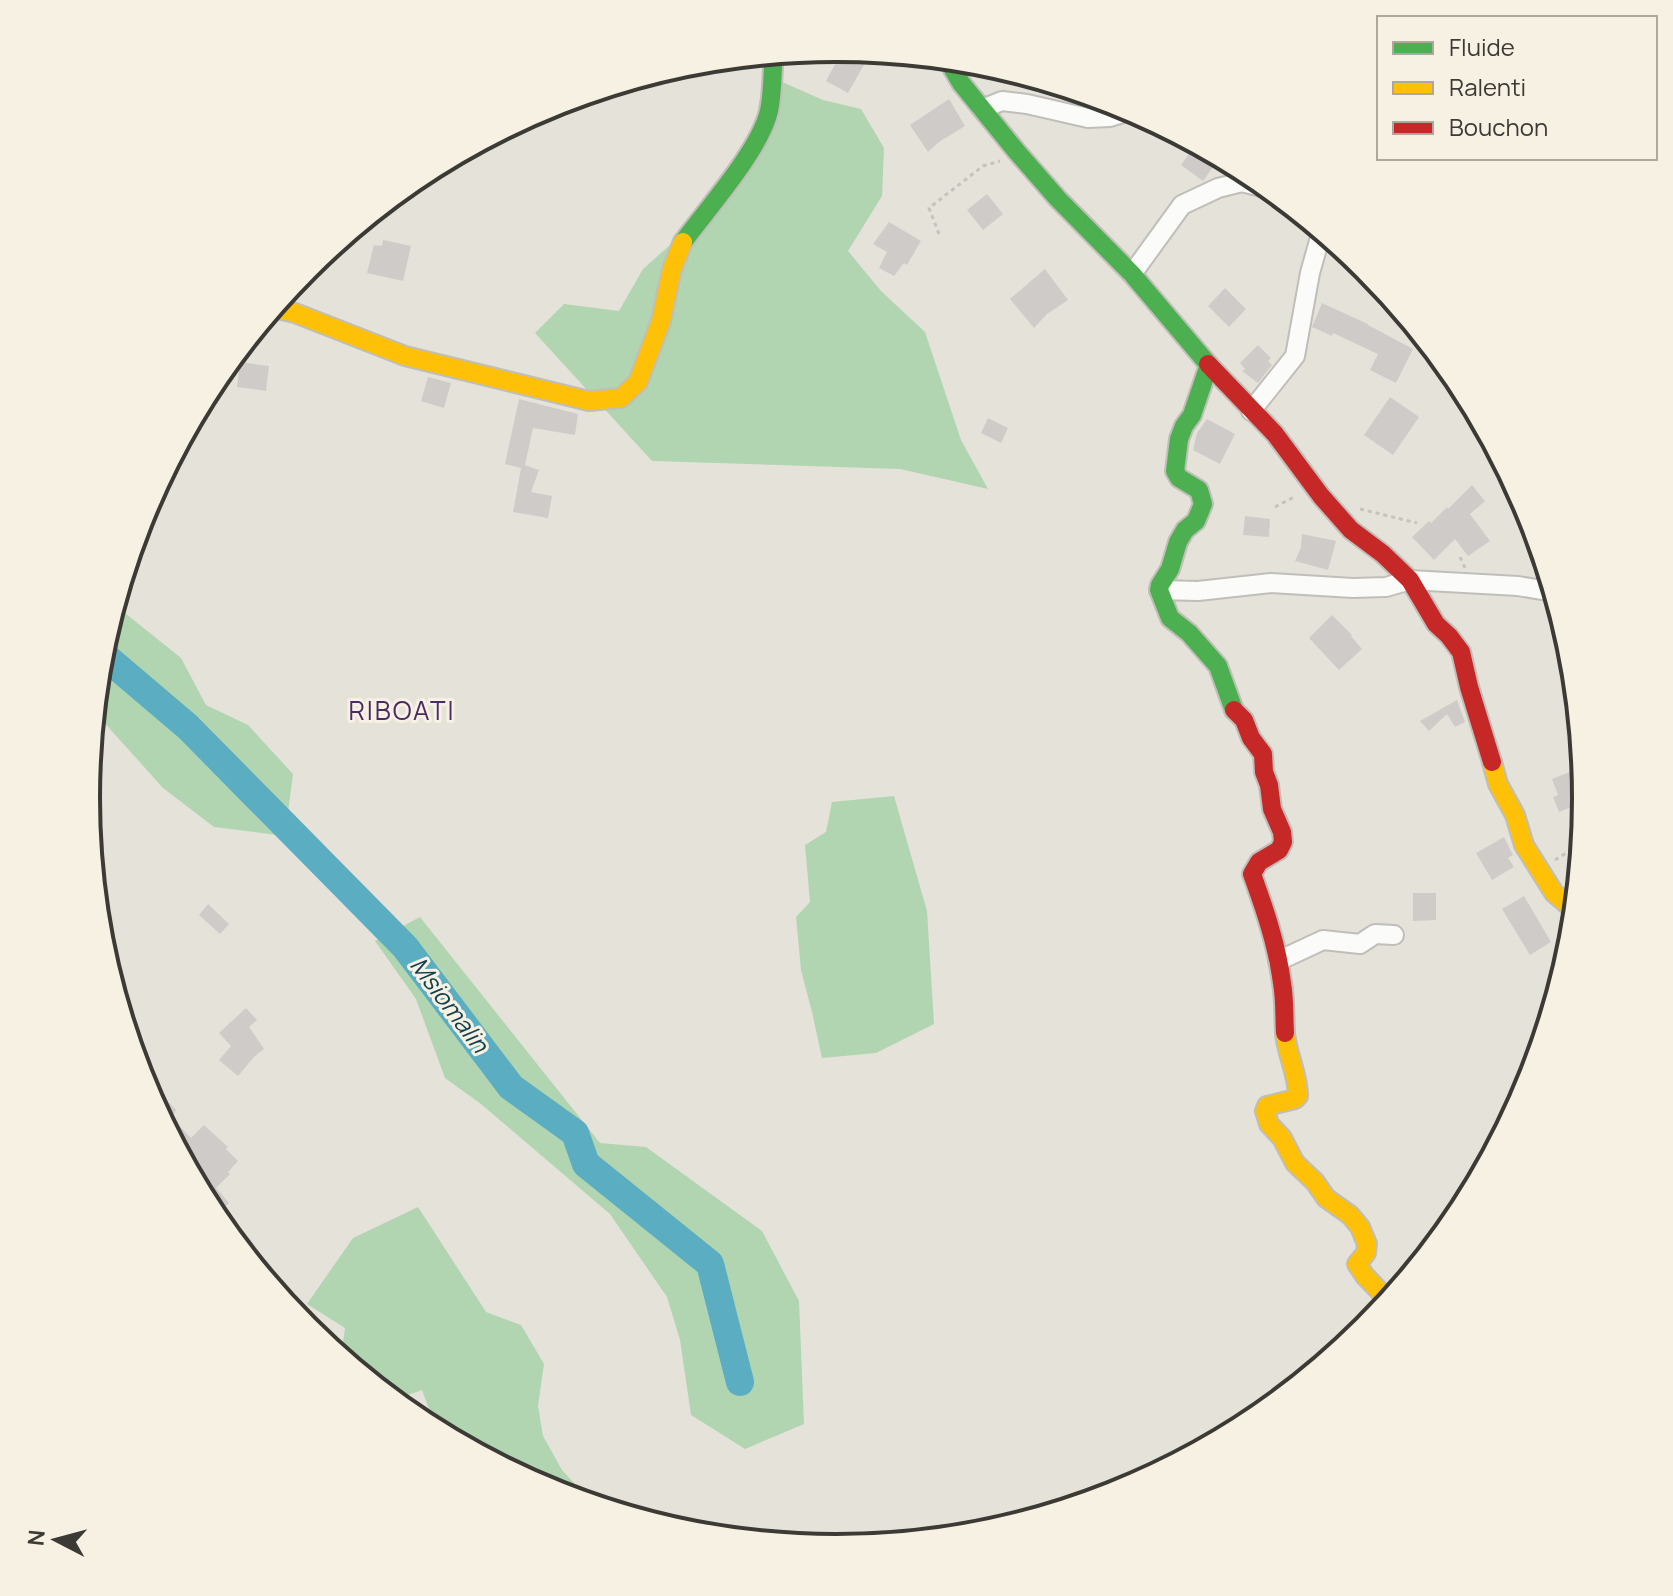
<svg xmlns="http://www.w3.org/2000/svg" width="1673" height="1596" font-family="Manrope,sans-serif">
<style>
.forest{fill:#b1d5b1}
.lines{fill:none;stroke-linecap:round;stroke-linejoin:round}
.river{stroke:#5badc1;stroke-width:28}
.building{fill:#cfcbc9}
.street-casing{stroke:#c0beb8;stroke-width:22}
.fast-casing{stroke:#c0beb8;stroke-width:22}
.slow-casing{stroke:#c0beb8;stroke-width:22}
.jam-casing{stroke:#c0beb8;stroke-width:22}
.path{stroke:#c3c3c0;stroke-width:3;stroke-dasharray:4 4;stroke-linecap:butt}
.street{stroke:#fbfbf9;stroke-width:18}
.fast{stroke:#4caf50;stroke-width:18}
.slow{stroke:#ffc107;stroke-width:18}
.jam{stroke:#c62828;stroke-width:18}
.labels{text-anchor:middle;stroke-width:6;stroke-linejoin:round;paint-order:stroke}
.water-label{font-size:24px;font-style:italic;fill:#11404e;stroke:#f7f1e3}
.quarter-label{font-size:26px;letter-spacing:2px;fill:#4b2b64;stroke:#f7f1e3}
.rim{fill:none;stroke:#3c3a35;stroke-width:4}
</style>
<rect width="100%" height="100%" fill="#e5e2da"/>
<!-- forest -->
<path class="forest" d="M764,74L823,100L861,109L884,148L882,196L848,251L881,291L925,332L961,440L988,489L900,469L652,461L535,333L564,304L619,311L643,269L715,205L757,118Z
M115,605L181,658L206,705L248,725L293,774L285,836L214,827L163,788L101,719L95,708L101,651Z
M894,796L927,911L934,1024L876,1053L822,1058L812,1012L801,970L796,917L810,902L805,845L826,832L832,802Z
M420,917L600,1143L646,1147L762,1231L799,1301L804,1424L745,1449L691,1415L680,1340L667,1297L610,1214L481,1104L445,1078L416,999L375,941Z
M418,1207L486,1312L521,1325L544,1364L538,1406L543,1436L562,1470L593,1504L549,1491L437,1431L422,1390L394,1400L341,1357L345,1328L307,1304L353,1238Z"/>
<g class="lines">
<!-- river -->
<path class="river" d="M101,653L188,727L405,947L511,1087L575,1133L586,1164L710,1264L740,1382"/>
</g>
<!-- building -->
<path class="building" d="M842,51L865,63L848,93L826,81Z
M949,99L965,126L939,142L928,152L910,125Z
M1194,147L1216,163L1203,181L1181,165Z
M987,194L1003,214L983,230L967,210Z
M889,222L921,241L907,265L904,263L894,276L879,268L887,252L873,244Z
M383,240L411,246L403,281L367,273L374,245L382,246Z
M1045,269L1068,300L1047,314L1034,328L1010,299Z
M1225,288L1246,309L1229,327L1208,306Z
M1322,303L1368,324V325L1413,349L1396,383L1370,370L1378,354L1333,333L1332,336L1312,327Z
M1258,345L1271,358L1268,361L1272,365L1258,383L1242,371L1245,369L1240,363Z
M240,362L269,366L266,391L237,387Z
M428,377L451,383L444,408L421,401Z
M1390,397L1419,417L1393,455L1364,435Z
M519,399L578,414L575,435L533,428L525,465L539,470L531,492L552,496L548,518L513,512L521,468L505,464Z
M988,418L1008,428L1001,443L981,433Z
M1207,419L1235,434L1220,464L1193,450L1197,433Z
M1472,485L1485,501L1470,514L1490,541L1468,556L1455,539L1434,560L1412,537L1429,521L1431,523L1447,507L1448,509Z
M1245,516L1270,519L1269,537L1243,535Z
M1302,534L1336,541L1328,570L1295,561L1301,547Z
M1332,615L1352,635L1351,636L1362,649L1339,670L1309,638Z
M1457,700L1465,722L1455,727L1447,714L1429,731L1420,721Z
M1575,770L1586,801L1559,812L1553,797L1558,795L1552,779Z
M1504,837L1513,855L1508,858L1514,867L1492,880L1476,853Z
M1413,893H1436V920L1413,921Z
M1524,896L1551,942L1530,955L1502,909Z
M208,904L229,924L220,934L199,915Z
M246,1008L257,1020L249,1027L264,1049L254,1057L238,1076L219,1060L231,1046L219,1033Z
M162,1095L176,1110L172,1118L191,1138L204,1125L228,1147L226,1149L238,1161L228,1172L230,1174L216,1188L229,1203L215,1217L153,1103Z"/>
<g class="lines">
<defs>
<path id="street" d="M982,109L1002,101L1027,104L1088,118L1110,117L1133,110
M1132,274L1182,205L1218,188L1242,182L1273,190
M1251,411L1295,356L1310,273L1319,241L1325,233
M1159,590L1198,591L1271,583L1353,588L1386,587L1410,580L1518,586L1554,592
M1278,961L1323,940L1360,944L1375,934L1394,935"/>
<path id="fast" d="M947,59L961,83L1017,152L1058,199L1132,274L1208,364
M683,242C708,208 760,150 769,111C773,92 772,72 774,54
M1209,365L1192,415L1184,426L1179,439L1175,471L1179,478L1199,490L1203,504L1196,521L1185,530L1178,542L1170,569L1160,585L1159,590L1170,618L1189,633L1218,666L1234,710"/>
<path id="slow" d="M273,308L295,313L405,356L589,401L621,398L638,382L661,321L672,269L683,242
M1492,762L1498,784L1515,815L1524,845L1554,893L1575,911
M1285,1033C1287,1055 1298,1074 1298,1096L1295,1099L1267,1106L1265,1111L1269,1124L1282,1138L1295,1163L1315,1182L1326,1198L1350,1215L1360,1227L1367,1244L1366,1253L1357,1264L1365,1276L1389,1301"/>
<path id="jam" d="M1208,364L1275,434L1321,496L1351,530L1383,554L1410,580L1436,624L1449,636L1461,652L1469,687L1492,762
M1234,710L1244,720L1251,738L1263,754L1264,772L1269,785L1272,809L1282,832L1283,842L1279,850L1259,862L1252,874C1265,910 1277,945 1282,983C1285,1000 1284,1016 1285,1033"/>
</defs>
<!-- street casing -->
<use href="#street" class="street-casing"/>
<!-- fast casing -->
<use href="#fast" class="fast-casing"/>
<!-- slow casing -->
<use href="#slow" class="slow-casing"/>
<!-- jam casing -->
<use href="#jam" class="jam-casing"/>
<!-- path -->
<path class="path" d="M939,234L929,208L983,166L1000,161
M1275,507L1296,496
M1360,509L1417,523
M1460,557L1465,568
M1555,860L1582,843"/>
<!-- street -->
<use href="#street" class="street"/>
<!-- fast -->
<use href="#fast" class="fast"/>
<!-- slow -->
<use href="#slow" class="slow"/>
<!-- jam -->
<use href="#jam" class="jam"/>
</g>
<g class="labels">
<!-- water labels -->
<g class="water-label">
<text transform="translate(449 1005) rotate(53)" y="8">Msiomalin</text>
</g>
<!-- quarter labels -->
<g class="quarter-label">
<text x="402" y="720">RIBOATI</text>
</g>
</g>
<!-- crop -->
<path d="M0 0H1673V1596H0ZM100 798a736 736 0 1 1 1472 0a736 736 0 1 1-1472 0Z" fill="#f7f1e3" fill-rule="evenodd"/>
<path class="rim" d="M100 798a736 736 0 1 1 1472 0a736 736 0 1 1-1472 0Z"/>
<!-- legend -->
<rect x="1377" y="16" width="280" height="144" fill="#f7f1e3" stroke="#aca89d" stroke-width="2"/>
<rect x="1393" y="42" width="40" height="12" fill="#4caf50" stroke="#aca89d" stroke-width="2"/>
<text x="1449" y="56" font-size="24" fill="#3c3a35">Fluide</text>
<rect x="1393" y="82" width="40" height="12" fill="#ffc107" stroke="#aca89d" stroke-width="2"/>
<text x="1449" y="96" font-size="24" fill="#3c3a35">Ralenti</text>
<rect x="1393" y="122" width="40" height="12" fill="#c62828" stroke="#aca89d" stroke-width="2"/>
<text x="1449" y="136" font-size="24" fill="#3c3a35">Bouchon</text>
<!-- north arrow -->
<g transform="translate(56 1540) rotate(276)" stroke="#f7f1e3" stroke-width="6" paint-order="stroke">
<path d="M0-6L14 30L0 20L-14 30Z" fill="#3c3a35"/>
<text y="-12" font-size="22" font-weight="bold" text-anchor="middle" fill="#3c3a35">N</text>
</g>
</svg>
